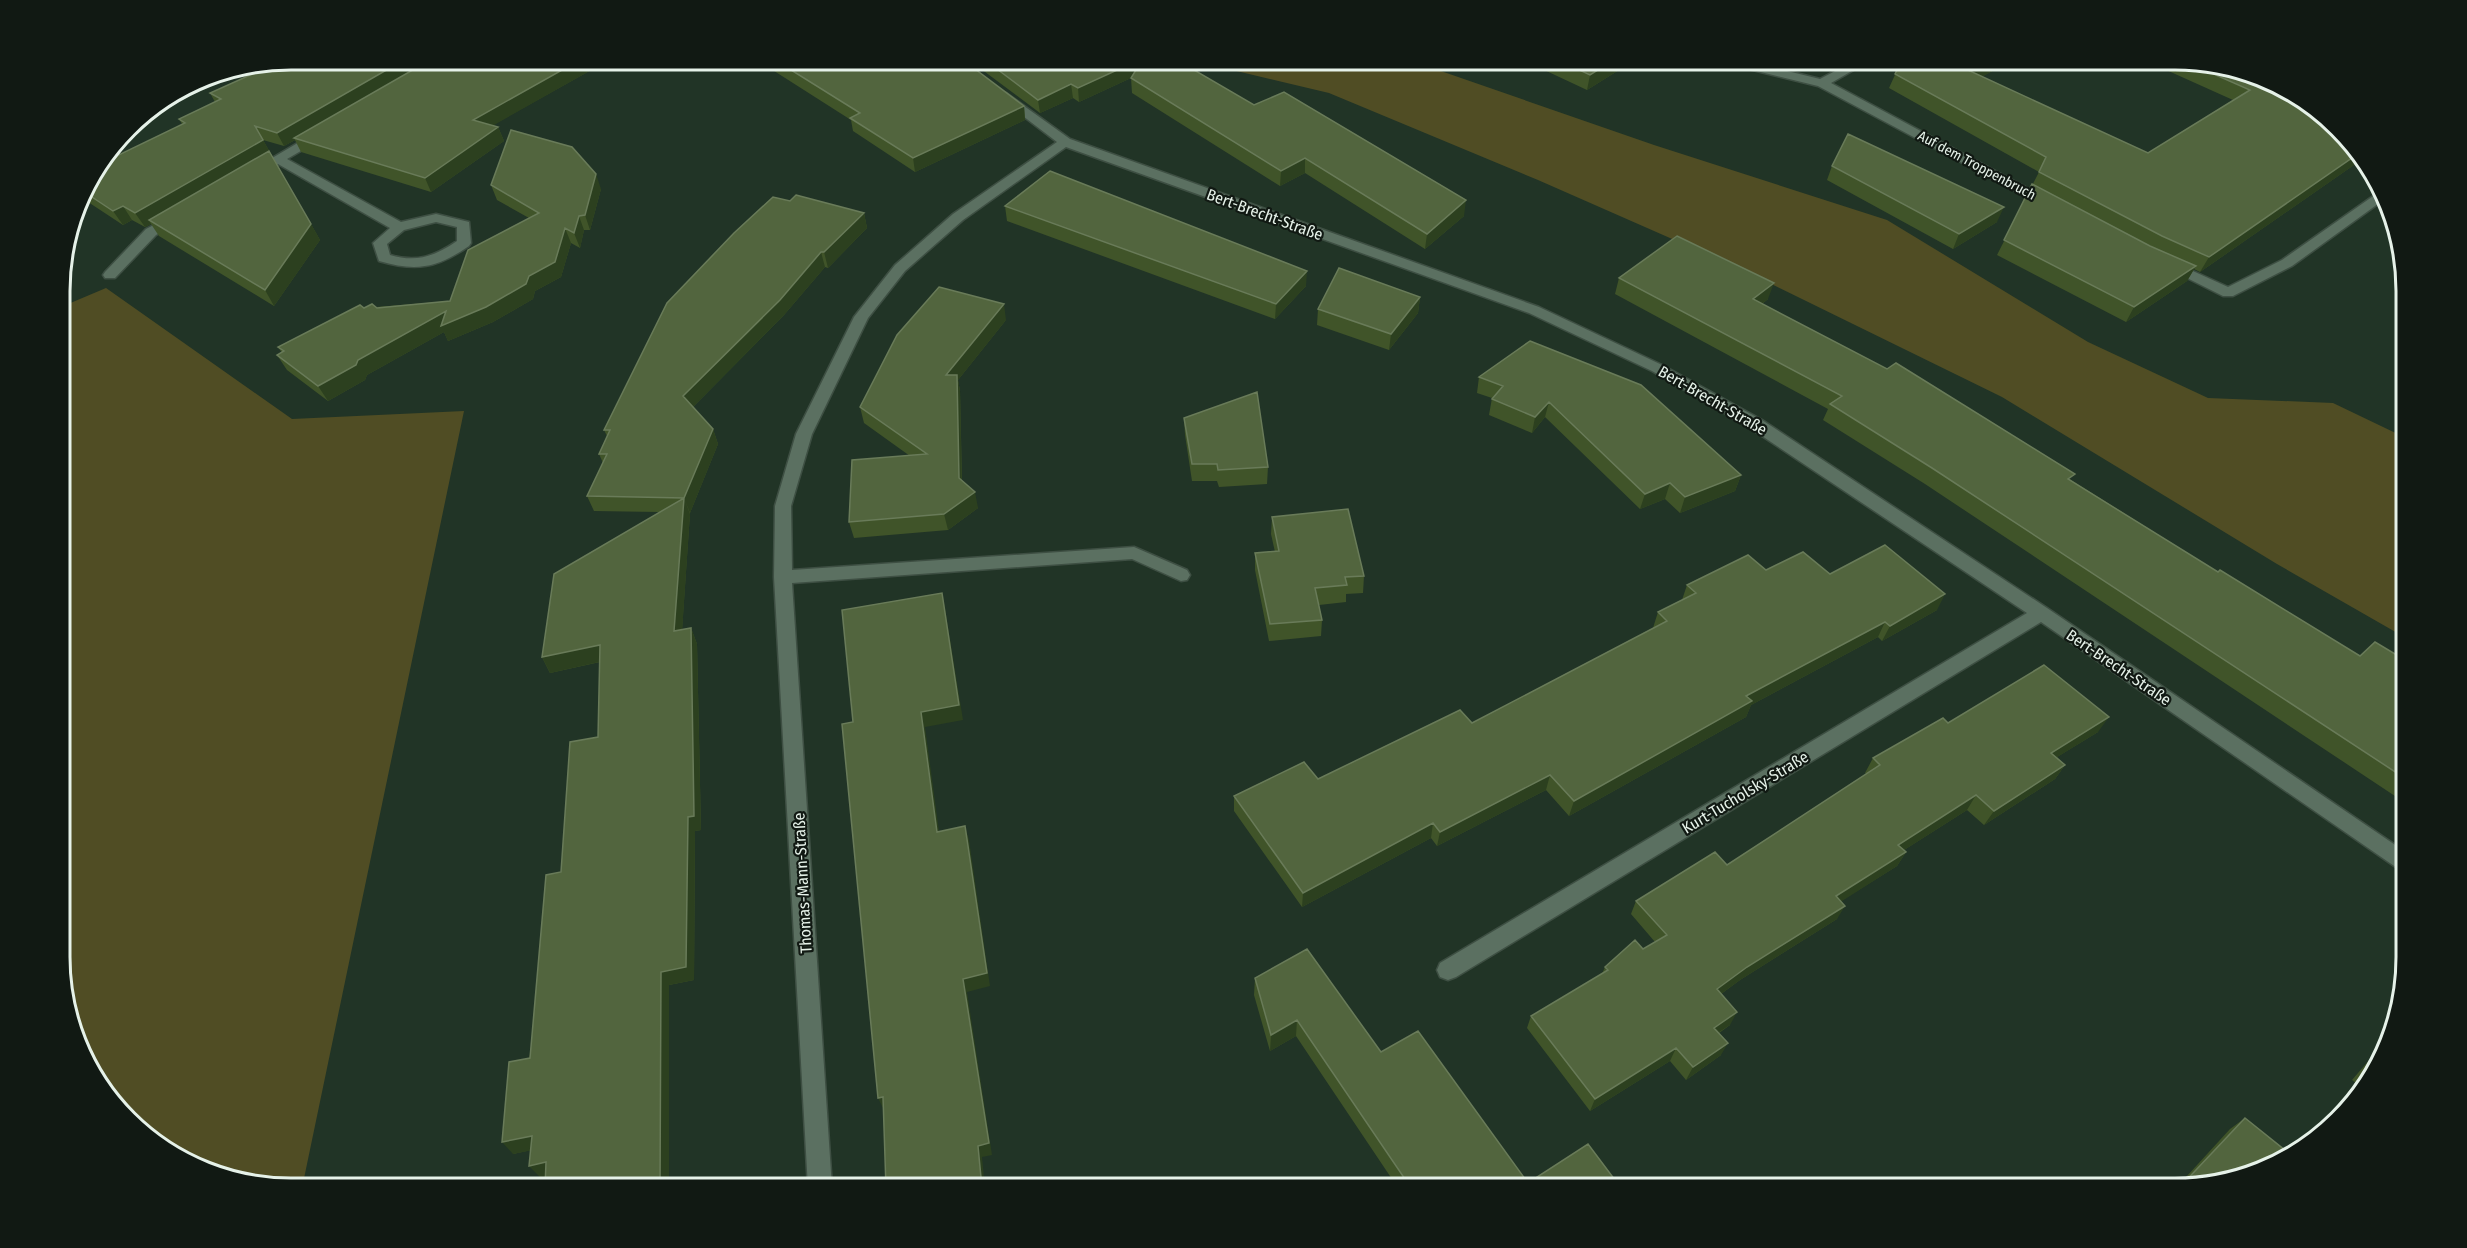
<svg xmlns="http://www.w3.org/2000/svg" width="2467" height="1248" font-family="'Fira Sans Condensed',sans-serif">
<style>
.green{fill:#504d24}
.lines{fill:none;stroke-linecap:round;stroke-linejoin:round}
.minor-casing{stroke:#3e4f43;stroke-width:3}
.minor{fill:#5b7061;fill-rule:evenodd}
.wall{fill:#405429}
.shaded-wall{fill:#2c401f}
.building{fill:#52653e;stroke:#697b59;stroke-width:1.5}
.labels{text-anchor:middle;stroke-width:4.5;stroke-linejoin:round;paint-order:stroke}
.far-street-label{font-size:14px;fill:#e6f2e9;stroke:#111913}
.street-label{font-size:16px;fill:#e6f2e9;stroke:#111913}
.rim{fill:none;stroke:#e6f2e9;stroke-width:3}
</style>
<rect width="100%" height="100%" fill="#213426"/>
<!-- green -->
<path class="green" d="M1196,60H1409L1654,145L1887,220L2088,342L2208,398L2333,403L2406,438V638L2277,564L2002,397L1745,271L1538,180L1329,93L1203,63Z
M106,288L292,419L464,411L302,1188H292L190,1164L108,1097L78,1045L62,987L61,307Z"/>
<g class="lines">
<defs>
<path id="minor" d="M1722,60H1743L1820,79L1856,60H1871L1831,83L2057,204L2055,207H2045L1818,86L1724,63Z
M1006,93L1070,139L1539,307L1662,365L1762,420L2047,608L2407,853V873L2400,870L2041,622L1456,977L1448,980L1440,977L1437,970L1440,963L2027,613L1750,428L1652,371L1529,313L1066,147L963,220L905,271L868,318L812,434L791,506L792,570L1134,547L1187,570L1190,575L1187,580L1181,581L1132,559L792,583L832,1188H808L774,577L775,506L796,434L854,317L895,265L953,214L1057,142L1002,100L1000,97L1002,94Z
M318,131L323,132L324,135L323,138L287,159L401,222L436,214L469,222L471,243L469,246C437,268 417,272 379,261L373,243L390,228L278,164L254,177L247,173ZM436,222L457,227V241C435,256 417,263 390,255L387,244L404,230Z
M2379,192L2382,201L2292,266L2233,296H2223L2161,265L2163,262H2173L2228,287L2282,260Z
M175,214L180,215L182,218L180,221L156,235L115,278H105L103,275L105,272L146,229Z"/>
</defs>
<!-- minor casing -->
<use href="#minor" class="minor-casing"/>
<!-- minor -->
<use href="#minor" class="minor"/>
</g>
<!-- wall -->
<path class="wall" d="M292,60H609L493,125L498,127L504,141L431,192L301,152L295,140L284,146L263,140L320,240L274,306L159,236L151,224L145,227L132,220L123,225L82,198L84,189L182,124L179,119L215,102L210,93Z
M757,60H963L1024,106L1025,120L915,172L853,131L851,120Z
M969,60H1177L1254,105L1464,216L1425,249L1305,173L1280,186L1132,93L1131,78L1079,102L1073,98L1040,113Z
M1523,60H1635L1587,90Z
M1888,60H2013L1981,77L2148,153L2233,100L2144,60H2175L2277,84L2328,117L2364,158L2200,272L2194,269L2187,281L2126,322L1997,255L2039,172L1889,88L1899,66Z
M1832,166L1997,222L1953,249L1827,180Z
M491,185L601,189L590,230H584L580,248L571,243L561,277L535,291L533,299L493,322L448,341L444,332L367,375L365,380L328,401L287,370L277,355L282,353L278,347L364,308L450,301L529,218L497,200Z
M790,201L864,213L867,228L828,268L825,267L784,315L693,407L713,429L718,444L690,513L682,630L691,628L697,644L701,830L695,831L694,980L669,985V1188H545L546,1177L541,1178L531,1150L513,1154L561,872L598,737L600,662L550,673L542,657L659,512L594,511L587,496L603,463L599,454L607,436L604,430Z
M1005,206L1306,286L1275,319L1007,221Z
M1619,278L1768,299L1762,304L2071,480L2218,572L2360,656L2405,660L2406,659L2407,804L1925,484L1823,420L1828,409L1615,294Z
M1420,297L1418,313L1389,350L1317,325L1318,309Z
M1006,320L958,380L960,391L962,481L978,508L948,530L854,538L849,522L910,456L864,423L860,407Z
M1530,341L1741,475L1735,491L1680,513L1665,499L1640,509L1545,417L1532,433L1489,415L1492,398L1477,393L1479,377Z
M1184,418L1268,467L1267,484L1219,487L1217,481H1192L1185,435Z
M1272,517L1364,576L1363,593L1346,594V602L1319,605L1322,620L1321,636L1269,641L1255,570V553L1275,552L1271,534Z
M1766,570L1830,574L1937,610L1882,641L1878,637L1751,705L1746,717L1569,816L1546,790L1437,846L1431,838L1302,907L1234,811V796L1318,779L1472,723L1653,628L1658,612L1682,600L1687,585Z
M1948,723L2098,732L2057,757L2065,765L2055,779L1984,825L1967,810L1904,850L1906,852L1897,866L1841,901L1837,919L1740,980L1721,994L1730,1025L1719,1033L1721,1055L1686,1080L1670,1061L1590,1111L1527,1028L1531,1016L1602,974L1605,967L1643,949L1655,942L1631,914L1636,901L1727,865L1867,774L1865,773L1873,758Z
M1255,978L1381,1052L1528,1183L1621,1188H1398L1296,1036L1270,1051L1254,995Z
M2388,1038L2383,1058L2363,1089L2352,1080Z
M2245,1118L2190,1188H2176L2230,1129Z"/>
<!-- shaded-wall -->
<path class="shaded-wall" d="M404,60H434L294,138L295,140L284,146L277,133Z
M580,60H609L478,134L473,120Z
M1139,60H1143L1144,72L1079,102L1078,88Z
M1614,60H1635L1587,90L1590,75Z
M1992,60H2013L1965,86L1970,71Z
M1071,84L1073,98L1040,113L1038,100Z
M1024,106L1025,120L915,172L913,158Z
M498,127L504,141L431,192L425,178Z
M263,140L271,154L149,220L151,224L145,227L135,213Z
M2359,153L2364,158L2200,272L2209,257Z
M1305,158V173L1280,186L1281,171Z
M596,174L601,189L590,230L585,215Z
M1466,200L1464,216L1425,249L1427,234Z
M123,206L132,220L123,225L113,211Z
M2004,207L1997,222L1953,249L1959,234Z
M864,213L867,228L828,268L824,252Z
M579,216L584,230L580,248L574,233Z
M311,224L320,240L274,306L265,290Z
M565,228L571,243L561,277L535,291L533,299L493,322L448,341L444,332L367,375L365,380L328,401L318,386L358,360L446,311L529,276Z
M821,252L825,267L784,315L689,411L683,396Z
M2196,266L2187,281L2126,322L2134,307Z
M1307,271L1306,286L1275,319L1276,304Z
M1774,283L1768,299L1748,315L1753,299Z
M1420,297L1418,313L1389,350L1391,334Z
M1004,304L1006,320L958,380L960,391L962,494L959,478L946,375Z
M1549,402L1545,417L1532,433L1535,417Z
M713,429L718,444L690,513L684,498Z
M1741,475L1735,491L1680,513L1685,497Z
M1670,483L1665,499L1640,509L1645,494Z
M975,492L978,508L948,530L944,514Z
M684,498L690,514L681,647L674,631Z
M942,593L945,608L963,720L925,727L941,846L937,832L921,712Z
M1945,594L1937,610L1882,641L1890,626Z
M1885,622L1878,637L1751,705L1746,717L1569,816L1574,801L1746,696Z
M691,628L697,644L701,830L695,831L694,980L669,985V1188H660L661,972Z
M600,645L608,660L550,673L542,657Z
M2109,717L2098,732L2041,767L2051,753Z
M2065,765L2055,779L1984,825L1994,811Z
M1550,775L1546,790L1437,846L1440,832Z
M1976,795L1967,810L1890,859L1898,845Z
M1433,823L1431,838L1302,907L1303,893Z
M965,826L969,840L990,986L967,992L992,1155L982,1157L985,1188H982L963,979Z
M1906,852L1897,866L1828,910L1836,896Z
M1845,906L1837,919L1740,980L1710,1002L1717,989L1747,967Z
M1737,1012L1730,1025L1707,1040L1714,1028Z
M1297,1020L1296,1036L1270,1051L1271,1035Z
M1728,1043L1721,1055L1686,1080L1693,1067Z
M1676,1048L1670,1061L1590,1111L1595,1099Z
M883,1097L884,1110L878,1098Z
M532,1136L543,1148L513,1154L502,1142Z
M546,1162L557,1174L541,1178L529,1166Z"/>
<!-- building -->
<path class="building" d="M292,60H404L277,133L255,126L263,140L135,213L123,206L113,211L83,191L84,189L106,161L185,123L179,119L221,99L210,93L277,63Z
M430,60H580L473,120L498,127L425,178L294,138Z
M775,60H963L1024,106L913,158L850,118L860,113Z
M985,60H1139L1078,88L1071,84L1038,100Z
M1142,60H1177L1254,105L1284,92L1466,200L1427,234L1305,158L1281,171L1131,78Z
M1558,60H1614L1590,75Z
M1902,60H1992L1970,71L2148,153L2250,90L2191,64L2277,84L2328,117L2359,153L2209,257L2162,236L2039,172L2046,157L1895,74Z
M511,130L572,147L596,174L585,215L579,216L574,233L565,228L555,262L529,276L526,284L486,307L441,326L446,311L358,360L356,365L318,386L277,355L284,351L278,347L360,305L364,308L372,304L377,308L450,301L468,250L539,213L491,185Z
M1848,134L2004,207L1959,234L1832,166Z
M269,151L311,224L265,290L149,220Z
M1050,171L1307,271L1276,304L1005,206Z
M2032,184L2150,246L2196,266L2134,307L2004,240Z
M796,195L864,213L824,252H821L780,300L683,396L713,429L684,498L587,496L607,454H599L610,430H604L667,303L734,233L773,197L790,201Z
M1677,236L1774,283L1753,299L1887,369L1896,363L2075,474L2068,479L2218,572L2220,570L2360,656L2375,642L2405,660L2406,659V779L1932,468L1830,404L1842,396L1619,278Z
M1339,268L1420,297L1391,334L1318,309Z
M939,287L1004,304L946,375H957L959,478L975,492L944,514L849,522L852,460L927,454L860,407L897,335Z
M1530,341L1641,385L1741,475L1685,497L1670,483L1645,494L1549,402L1535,417L1492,399L1503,386L1479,377Z
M1257,392L1268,467L1218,470L1217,464H1192L1184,418Z
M684,498L674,631L691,628L694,816L688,817L686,967L661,972L660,1188H545L546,1162L529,1166L532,1136L502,1142L509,1062L530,1058L546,875L561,872L570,742L598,737L600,645L542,657L554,574Z
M1348,509L1364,576L1345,577L1347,585L1315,588L1322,620L1270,624L1255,553L1279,551L1272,517Z
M1885,545L1945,594L1890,626L1885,622L1746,696L1752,701L1574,801L1550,775L1440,832L1433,823L1303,893L1234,796L1304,762L1318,779L1460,710L1472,723L1667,621L1658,612L1696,593L1687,585L1748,555L1766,570L1803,552L1830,574Z
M942,593L959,705L921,712L937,832L965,826L987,973L963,979L989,1143L978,1146L982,1188H886L883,1097L878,1098L842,724L853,722L842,610Z
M2044,665L2109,717L2051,753L2065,765L1994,811L1976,795L1898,845L1906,852L1836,896L1845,906L1747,967L1717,989L1737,1012L1714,1028L1728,1043L1693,1067L1676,1048L1595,1099L1531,1016L1608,970L1605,967L1635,940L1643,949L1667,935L1636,901L1715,852L1727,865L1880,765L1873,758L1943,718L1948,723Z
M1307,949L1381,1052L1418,1031L1528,1183L1588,1144L1621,1188H1411L1297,1020L1271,1035L1255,978Z
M2386,1047L2383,1058L2374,1072L2368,1067Z
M2245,1118L2291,1155L2250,1176L2190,1188H2179Z"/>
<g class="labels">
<!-- far-street labels -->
<g class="far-street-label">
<text transform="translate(1977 165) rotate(28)" y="5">Auf dem Troppenbruch</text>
</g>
<!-- street labels -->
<g class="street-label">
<text transform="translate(1265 214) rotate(20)" y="6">Bert-Brecht-Straße</text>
<text transform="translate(1713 400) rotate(30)" y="6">Bert-Brecht-Straße</text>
<text transform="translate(2119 667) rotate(34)" y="6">Bert-Brecht-Straße</text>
<text transform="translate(1745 792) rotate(-31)" y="6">Kurt-Tucholsky-Straße</text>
<text transform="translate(802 883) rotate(-93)" y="6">Thomas-Mann-Straße</text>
</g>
</g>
<!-- crop -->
<path d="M0 0H2467V1248H0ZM291 70H2175A221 221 0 0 1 2396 291V957A221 221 0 0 1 2175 1178H291A221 221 0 0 1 70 957V291A221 221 0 0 1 291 70Z" fill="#111913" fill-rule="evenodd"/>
<path class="rim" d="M291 70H2175A221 221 0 0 1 2396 291V957A221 221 0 0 1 2175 1178H291A221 221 0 0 1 70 957V291A221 221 0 0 1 291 70Z"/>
</svg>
